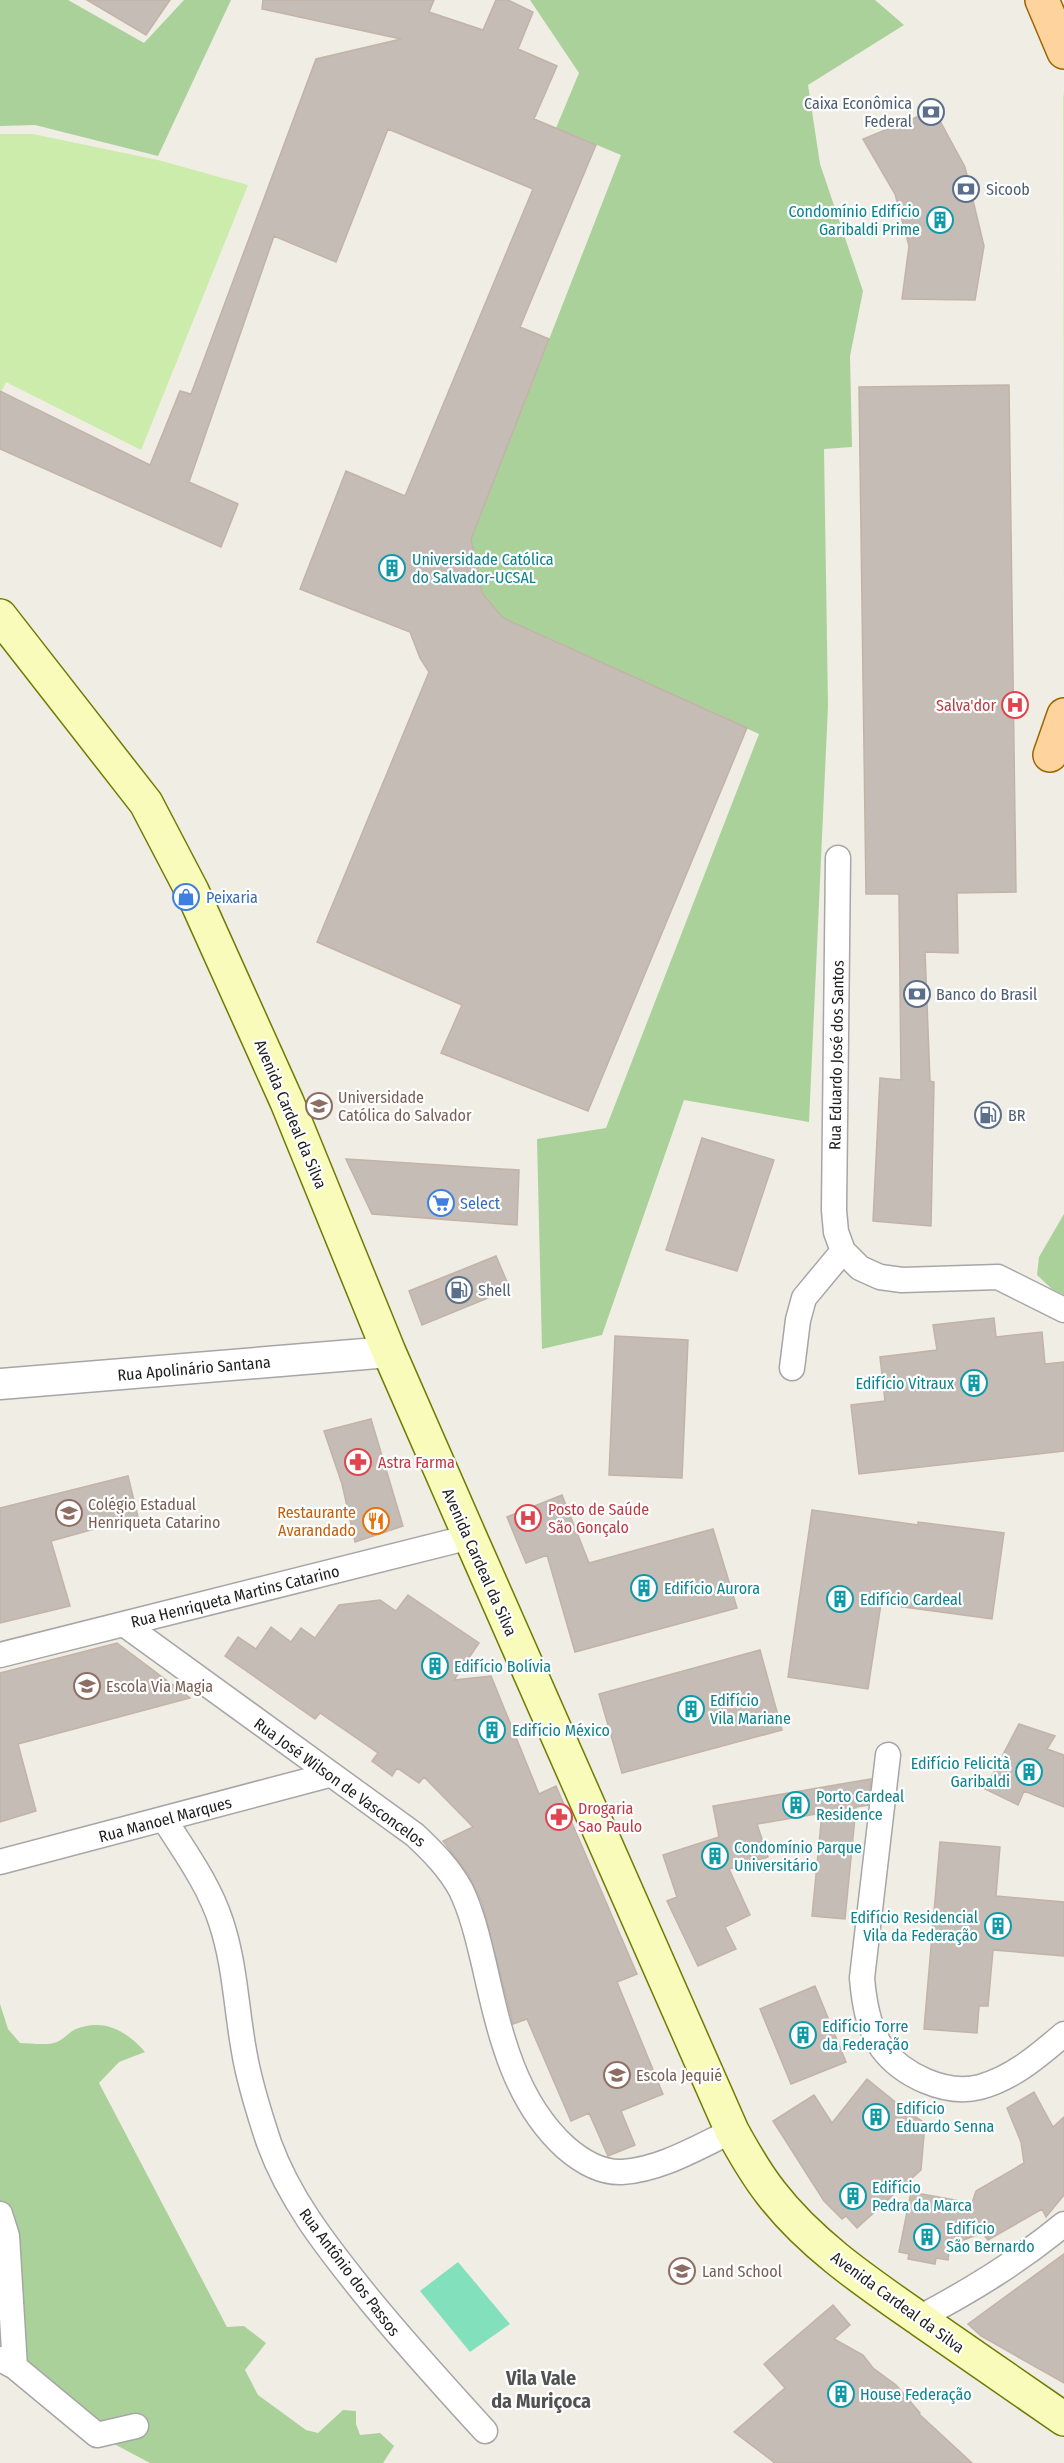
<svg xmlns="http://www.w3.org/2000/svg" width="1064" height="2463" font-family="'Fira Sans Condensed',sans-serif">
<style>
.grass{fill:#cbecaa}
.forest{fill:#aad199}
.pitch{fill:#82e1bc}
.building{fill:#c5bcb5;stroke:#c3b3a7;stroke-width:1.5}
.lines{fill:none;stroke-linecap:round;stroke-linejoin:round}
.minor-casing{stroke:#a6a6a6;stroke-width:27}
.tertiary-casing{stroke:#a6a6a6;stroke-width:33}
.secondary-casing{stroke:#6f7b02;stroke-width:36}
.primary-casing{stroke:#9b6600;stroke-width:36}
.minor{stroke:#fff;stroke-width:24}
.tertiary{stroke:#fff;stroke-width:30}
.secondary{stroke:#f8fbb9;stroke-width:33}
.primary{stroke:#fed39d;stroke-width:33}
.labels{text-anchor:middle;stroke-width:4.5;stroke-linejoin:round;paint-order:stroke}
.service-label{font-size:16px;fill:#4e5e75;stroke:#fff;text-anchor:start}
.culture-label{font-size:16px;fill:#0d838f;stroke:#fff;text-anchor:start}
.health-label{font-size:16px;fill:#be3a42;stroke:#fff;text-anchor:start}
.shop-label{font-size:16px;fill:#366cbe;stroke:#fff;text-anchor:start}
.street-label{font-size:16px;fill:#1f1f1f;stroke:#fff}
.education-label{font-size:16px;fill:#785e54;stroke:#fff;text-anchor:start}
.food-label{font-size:16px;fill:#c56008;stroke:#fff;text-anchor:end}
.quarter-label{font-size:20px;font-weight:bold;fill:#525252;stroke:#fff}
</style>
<rect width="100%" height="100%" fill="#f0ede5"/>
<!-- grass -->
<path class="grass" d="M1063,91L1064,98V624Z
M0,134H33L158,160L248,185L141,450L6,382L0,394Z"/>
<!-- forest -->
<path class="forest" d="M0,0H68L144,43L184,0H231L158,156L35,125L0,126Z
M530,0H875L904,25L808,85L820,164L863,291L850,356L852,447L824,449L828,706L809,1122L684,1100L602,1335L542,1349L537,1139L606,1128L759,734L503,618L482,593L471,539L621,155L556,128L579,73Z
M1064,1214V1295L1052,1289L1037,1275L1039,1257Z
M0,2004L8,2029L20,2043C30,2043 47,2046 57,2042C64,2039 69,2032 76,2029C104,2018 127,2031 145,2052L119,2062L99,2083L227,2327L244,2326L266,2343L245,2370L258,2395L306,2430L318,2433L343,2410L356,2411V2424L360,2435L380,2433L394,2446L383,2463H150L97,2435L0,2362Z"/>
<!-- pitch -->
<path class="pitch" d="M458,2262L510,2324L470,2352L420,2291Z"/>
<!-- building -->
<path class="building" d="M87,0H170L146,35Z
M263,0H434L429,12L483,30L496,0H508L533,12L518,49L557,66L534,119L596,145L520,327L549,339L471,539L482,593L503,618L747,728L588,1111L441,1053L462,1005L317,942L429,672L420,658L410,632L300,589L346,471L405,496L533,189L388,129L336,262L274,236L189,482L238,504L221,547L0,449V391L150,465L180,391L191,394L316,59L401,39L262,9Z
M934,110L965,167L984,246L975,300L902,299L909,246L895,194L863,139Z
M1009,385L1016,892L957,893L958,953L925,952L930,1081L934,1082L931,1226L873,1221L880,1078L901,1080L899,894H866L859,387Z
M702,1138L774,1160L737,1271L666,1250Z
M346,1159L519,1170L517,1225L372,1214Z
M496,1256L510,1289L422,1325L409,1291Z
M994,1318L996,1337L1042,1332L1045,1364L1064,1362V1451L859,1474L851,1405L885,1401L880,1357L937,1350L933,1325Z
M615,1336L688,1340L682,1478L609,1475Z
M371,1419L403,1526L355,1542L342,1484L324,1431Z
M128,1476L138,1517L51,1541L70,1606L0,1623V1508Z
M562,1495L589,1563L713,1529L737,1608L575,1652L547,1555L526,1563L507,1517Z
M812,1510L918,1525V1522L1004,1533L992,1619L881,1604L868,1689L788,1677Z
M408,1595L479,1643L454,1680L491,1676L539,1794L556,1786L637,1974L617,1982L663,2094L621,2111L635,2145L608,2156L589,2113L571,2121L527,2019L513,2024L482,1903L468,1874L443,1841L473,1827L424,1777L419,1783L397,1768L392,1776L372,1761L378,1753L320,1713L315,1719L225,1656L238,1637L256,1649L271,1627L291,1642L301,1628L315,1638L339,1605L380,1600L396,1611Z
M117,1643L190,1698L18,1744L36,1811L0,1822V1673Z
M760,1650L782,1730L622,1773L599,1694Z
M1019,1724L1055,1736L1047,1749L1064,1755V1807L1024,1791L1018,1805L985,1789Z
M871,1779L868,1805L856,1807L845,1919L812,1916L822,1813L757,1824L768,1857L729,1869L750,1915L725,1927L736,1949L698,1966L667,1901L677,1897L663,1855L719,1837L713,1806Z
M940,1842L1000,1847L996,1896L1064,1902V1956L993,1950L988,2006H979L977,2033L924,2029Z
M815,1986L846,2062L791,2084L760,2009Z
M867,2079L909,2113L925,2123L921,2170L857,2228L846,2216L842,2219L824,2201L773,2121L814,2095L832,2123Z
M1034,2092L1053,2127L1064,2117V2195L1046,2217L1042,2209L988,2240L982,2233L950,2245L948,2260L936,2258L935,2264L908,2259L909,2254L899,2252L911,2192L972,2203L976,2191L1024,2163L1021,2142L1007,2108Z
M1064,2254V2383L981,2336L968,2324Z
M833,2305L850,2325L834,2339L863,2355L873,2368L896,2385L920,2413L919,2414L972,2463H775L734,2432L785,2388L764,2364Z"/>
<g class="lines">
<defs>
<path id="minor" d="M838,858L834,1210L836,1232L843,1251L860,1268L880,1277L902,1280L998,1277L1064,1310
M792,1368L798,1320L804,1298L843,1251
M124,1624L415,1835C433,1852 449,1868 461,1890C472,1913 478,1939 484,1964C499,2030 513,2099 565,2147C581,2161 600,2173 622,2172C660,2170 698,2147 732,2131
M0,1655L470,1537
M888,1755L862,1978C864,2002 868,2028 882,2048C902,2075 946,2096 980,2087C1013,2078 1038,2056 1064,2034
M164,1819C185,1852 209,1885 221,1922C235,1964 236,2007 244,2051C249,2082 259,2113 269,2143C289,2198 324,2243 360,2288C400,2338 442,2384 485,2431
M0,1862L329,1775
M0,2214L7,2236L15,2367
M919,2318C972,2290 1018,2262 1064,2224
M0,2359L15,2367L97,2435L136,2426"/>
<path id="tertiary" d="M0,1384L389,1352"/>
<path id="secondary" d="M0,616L146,803L192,891L287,1102L389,1352L470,1537L732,2131C744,2153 756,2174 771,2193C811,2245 868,2283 921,2320C969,2353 1016,2386 1064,2419"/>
<path id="primary" d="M1042,0L1064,52
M1050,755L1064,715"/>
</defs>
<!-- minor casing -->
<use href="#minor" class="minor-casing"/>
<!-- tertiary casing -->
<use href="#tertiary" class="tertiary-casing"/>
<!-- secondary casing -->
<use href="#secondary" class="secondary-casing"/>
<!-- primary casing -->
<use href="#primary" class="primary-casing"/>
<!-- minor -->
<use href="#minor" class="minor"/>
<!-- tertiary -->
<use href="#tertiary" class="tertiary"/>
<!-- secondary -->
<use href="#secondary" class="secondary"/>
<!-- primary -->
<use href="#primary" class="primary"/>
</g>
<!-- icons -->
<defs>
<symbol id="bank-ring" viewBox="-11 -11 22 22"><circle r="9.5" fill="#fff" stroke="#5c6f8a" stroke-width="1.5"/><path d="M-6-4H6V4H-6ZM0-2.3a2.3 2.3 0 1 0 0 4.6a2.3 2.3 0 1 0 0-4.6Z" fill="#5c6f8a"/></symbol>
<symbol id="building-ring" viewBox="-11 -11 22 22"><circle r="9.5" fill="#fff" stroke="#0f9aa8" stroke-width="1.5"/><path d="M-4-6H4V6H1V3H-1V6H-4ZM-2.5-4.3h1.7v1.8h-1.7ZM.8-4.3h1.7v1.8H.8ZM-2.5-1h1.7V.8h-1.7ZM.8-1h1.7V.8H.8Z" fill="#0f9aa8"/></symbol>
<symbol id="hospital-ring" viewBox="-11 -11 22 22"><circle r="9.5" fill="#fff" stroke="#e0444e" stroke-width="1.5"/><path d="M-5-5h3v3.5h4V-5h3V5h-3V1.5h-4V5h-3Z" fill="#e0444e"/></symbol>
<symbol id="shop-ring" viewBox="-11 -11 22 22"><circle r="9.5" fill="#fff" stroke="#3f7fe0" stroke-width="1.5"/><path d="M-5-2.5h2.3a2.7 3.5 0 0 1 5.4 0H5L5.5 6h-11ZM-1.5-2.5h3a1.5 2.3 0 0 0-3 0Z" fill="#3f7fe0"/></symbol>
<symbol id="university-ring" viewBox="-11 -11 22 22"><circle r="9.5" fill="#fff" stroke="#8d6e63" stroke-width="1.5"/><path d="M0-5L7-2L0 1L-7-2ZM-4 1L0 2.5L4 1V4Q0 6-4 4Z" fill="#8d6e63"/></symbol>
<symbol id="fuel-ring" viewBox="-11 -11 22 22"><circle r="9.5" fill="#fff" stroke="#5c6f8a" stroke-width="1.5"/><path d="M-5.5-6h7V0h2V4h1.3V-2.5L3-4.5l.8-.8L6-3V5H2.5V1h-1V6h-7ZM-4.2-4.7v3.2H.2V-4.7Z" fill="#5c6f8a"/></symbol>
<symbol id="supermarket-ring" viewBox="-11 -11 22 22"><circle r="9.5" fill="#fff" stroke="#3f7fe0" stroke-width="1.5"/><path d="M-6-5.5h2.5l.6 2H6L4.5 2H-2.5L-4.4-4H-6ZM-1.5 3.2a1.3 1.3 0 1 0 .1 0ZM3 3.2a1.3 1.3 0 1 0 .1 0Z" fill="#3f7fe0"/></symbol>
<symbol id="pharmacy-ring" viewBox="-11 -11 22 22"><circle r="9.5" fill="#fff" stroke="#e0444e" stroke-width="1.5"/><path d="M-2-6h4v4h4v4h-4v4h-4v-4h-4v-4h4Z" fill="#e0444e"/></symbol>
<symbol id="school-ring" viewBox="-11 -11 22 22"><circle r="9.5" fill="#fff" stroke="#8d6e63" stroke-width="1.5"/><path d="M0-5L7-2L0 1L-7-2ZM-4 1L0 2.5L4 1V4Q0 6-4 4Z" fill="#8d6e63"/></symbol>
<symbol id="restaurant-ring" viewBox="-11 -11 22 22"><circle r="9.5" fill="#fff" stroke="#e8710a" stroke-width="1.5"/><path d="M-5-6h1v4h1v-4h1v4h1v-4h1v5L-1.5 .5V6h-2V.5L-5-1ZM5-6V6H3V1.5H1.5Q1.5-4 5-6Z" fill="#e8710a"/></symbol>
</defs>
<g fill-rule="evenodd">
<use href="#bank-ring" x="916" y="97" width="30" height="30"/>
<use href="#bank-ring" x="951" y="174" width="30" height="30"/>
<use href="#building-ring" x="925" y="205" width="30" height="30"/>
<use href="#building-ring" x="377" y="553" width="30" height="30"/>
<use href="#hospital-ring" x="1000" y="690" width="30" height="30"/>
<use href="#shop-ring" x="171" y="882" width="30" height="30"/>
<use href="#bank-ring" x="902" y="979" width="30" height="30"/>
<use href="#university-ring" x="304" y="1091" width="30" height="30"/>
<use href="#fuel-ring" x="973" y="1100" width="30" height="30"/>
<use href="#supermarket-ring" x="426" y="1188" width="30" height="30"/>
<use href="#fuel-ring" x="444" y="1275" width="30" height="30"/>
<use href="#building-ring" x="959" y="1368" width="30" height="30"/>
<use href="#pharmacy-ring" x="343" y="1447" width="30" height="30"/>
<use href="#school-ring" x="54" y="1498" width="30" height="30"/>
<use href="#hospital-ring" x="513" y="1503" width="30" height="30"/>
<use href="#restaurant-ring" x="361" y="1506" width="30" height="30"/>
<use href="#building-ring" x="629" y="1573" width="30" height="30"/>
<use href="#building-ring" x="825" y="1584" width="30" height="30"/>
<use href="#building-ring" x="420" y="1651" width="30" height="30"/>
<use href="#school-ring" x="72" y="1671" width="30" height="30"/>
<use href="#building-ring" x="676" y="1694" width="30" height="30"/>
<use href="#building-ring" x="477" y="1715" width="30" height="30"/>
<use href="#building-ring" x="1014" y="1757" width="30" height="30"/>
<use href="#building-ring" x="781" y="1790" width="30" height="30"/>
<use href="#pharmacy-ring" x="544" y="1802" width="30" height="30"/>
<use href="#building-ring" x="700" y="1841" width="30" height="30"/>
<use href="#building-ring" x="983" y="1911" width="30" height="30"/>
<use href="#building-ring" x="788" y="2020" width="30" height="30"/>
<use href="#school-ring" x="602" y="2060" width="30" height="30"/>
<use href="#building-ring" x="861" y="2102" width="30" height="30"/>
<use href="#building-ring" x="838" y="2181" width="30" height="30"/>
<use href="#building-ring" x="912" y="2222" width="30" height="30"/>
<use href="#school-ring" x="667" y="2256" width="30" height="30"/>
<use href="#building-ring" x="826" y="2379" width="30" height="30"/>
</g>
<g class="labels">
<!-- service labels -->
<g class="service-label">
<text x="912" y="109" text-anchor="end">Caixa Econômica<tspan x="912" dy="18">Federal</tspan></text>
<text x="986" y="195">Sicoob</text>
<text x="936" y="1000">Banco do Brasil</text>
<text x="1008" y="1121">BR</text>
<text x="478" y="1296">Shell</text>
</g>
<!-- culture labels -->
<g class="culture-label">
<text x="920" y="217" text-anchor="end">Condomínio Edifício<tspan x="920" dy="18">Garibaldi Prime</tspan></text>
<text x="412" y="565">Universidade Católica<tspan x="412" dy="18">do Salvador-UCSAL</tspan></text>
<text x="954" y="1389" text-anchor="end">Edifício Vitraux</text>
<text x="664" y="1594">Edifício Aurora</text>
<text x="860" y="1605">Edifício Cardeal</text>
<text x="454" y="1672">Edifício Bolívia</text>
<text x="710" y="1706">Edifício<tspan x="710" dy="18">Vila Mariane</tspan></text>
<text x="512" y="1736">Edifício México</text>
<text x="1010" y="1769" text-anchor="end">Edifício Felicità<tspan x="1010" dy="18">Garibaldi</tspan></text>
<text x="816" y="1802">Porto Cardeal<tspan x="816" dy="18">Residence</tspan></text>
<text x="734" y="1853">Condomínio Parque<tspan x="734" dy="18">Universitário</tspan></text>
<text x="978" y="1923" text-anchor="end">Edifício Residencial<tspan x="978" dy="18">Vila da Federação</tspan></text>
<text x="822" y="2032">Edifício Torre<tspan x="822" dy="18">da Federação</tspan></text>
<text x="896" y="2114">Edifício<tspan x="896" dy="18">Eduardo Senna</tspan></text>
<text x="872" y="2193">Edifício<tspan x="872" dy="18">Pedra da Marca</tspan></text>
<text x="946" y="2234">Edifício<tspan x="946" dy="18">São Bernardo</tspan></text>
<text x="860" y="2400">House Federação</text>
</g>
<!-- health labels -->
<g class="health-label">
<text x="996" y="711" text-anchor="end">Salva'dor</text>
<text x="378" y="1468">Astra Farma</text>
<text x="548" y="1515">Posto de Saúde<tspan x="548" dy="18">São Gonçalo</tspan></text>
<text x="578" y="1814">Drogaria<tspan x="578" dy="18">Sao Paulo</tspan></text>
</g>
<!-- shop labels -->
<g class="shop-label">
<text x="206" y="903">Peixaria</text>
<text x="460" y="1209">Select</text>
</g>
<!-- street labels -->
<g class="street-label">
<text transform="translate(836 1055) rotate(-89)" y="6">Rua Eduardo José dos Santos</text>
<text transform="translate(291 1114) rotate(67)" y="6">Avenida Cardeal da Silva</text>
<text transform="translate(194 1368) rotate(-5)" y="6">Rua Apolinário Santana</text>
<text transform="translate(480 1562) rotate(66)" y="6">Avenida Cardeal da Silva</text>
<text transform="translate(235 1596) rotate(-14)" y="6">Rua Henriqueta Martins Catarino</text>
<text transform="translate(340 1782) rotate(36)" y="6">Rua José Wilson de Vasconcelos</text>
<text transform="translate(165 1819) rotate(-15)" y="6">Rua Manoel Marques</text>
<text transform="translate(350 2272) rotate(53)" y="6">Rua Antônio dos Passos</text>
<text transform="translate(898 2302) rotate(36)" y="6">Avenida Cardeal da Silva</text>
</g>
<!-- education labels -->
<g class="education-label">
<text x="338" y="1103">Universidade<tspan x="338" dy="18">Católica do Salvador</tspan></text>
<text x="88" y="1510">Colégio Estadual<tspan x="88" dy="18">Henriqueta Catarino</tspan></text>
<text x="106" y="1692">Escola Via Magia</text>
<text x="636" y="2081">Escola Jequié</text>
<text x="702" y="2277">Land School</text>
</g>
<!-- food labels -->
<g class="food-label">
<text x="356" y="1518">Restaurante<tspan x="356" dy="18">Avarandado</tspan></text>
</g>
<!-- quarter labels -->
<g class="quarter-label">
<text x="541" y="2385">Vila Vale<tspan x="541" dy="23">da Muriçoca</tspan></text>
</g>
</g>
</svg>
